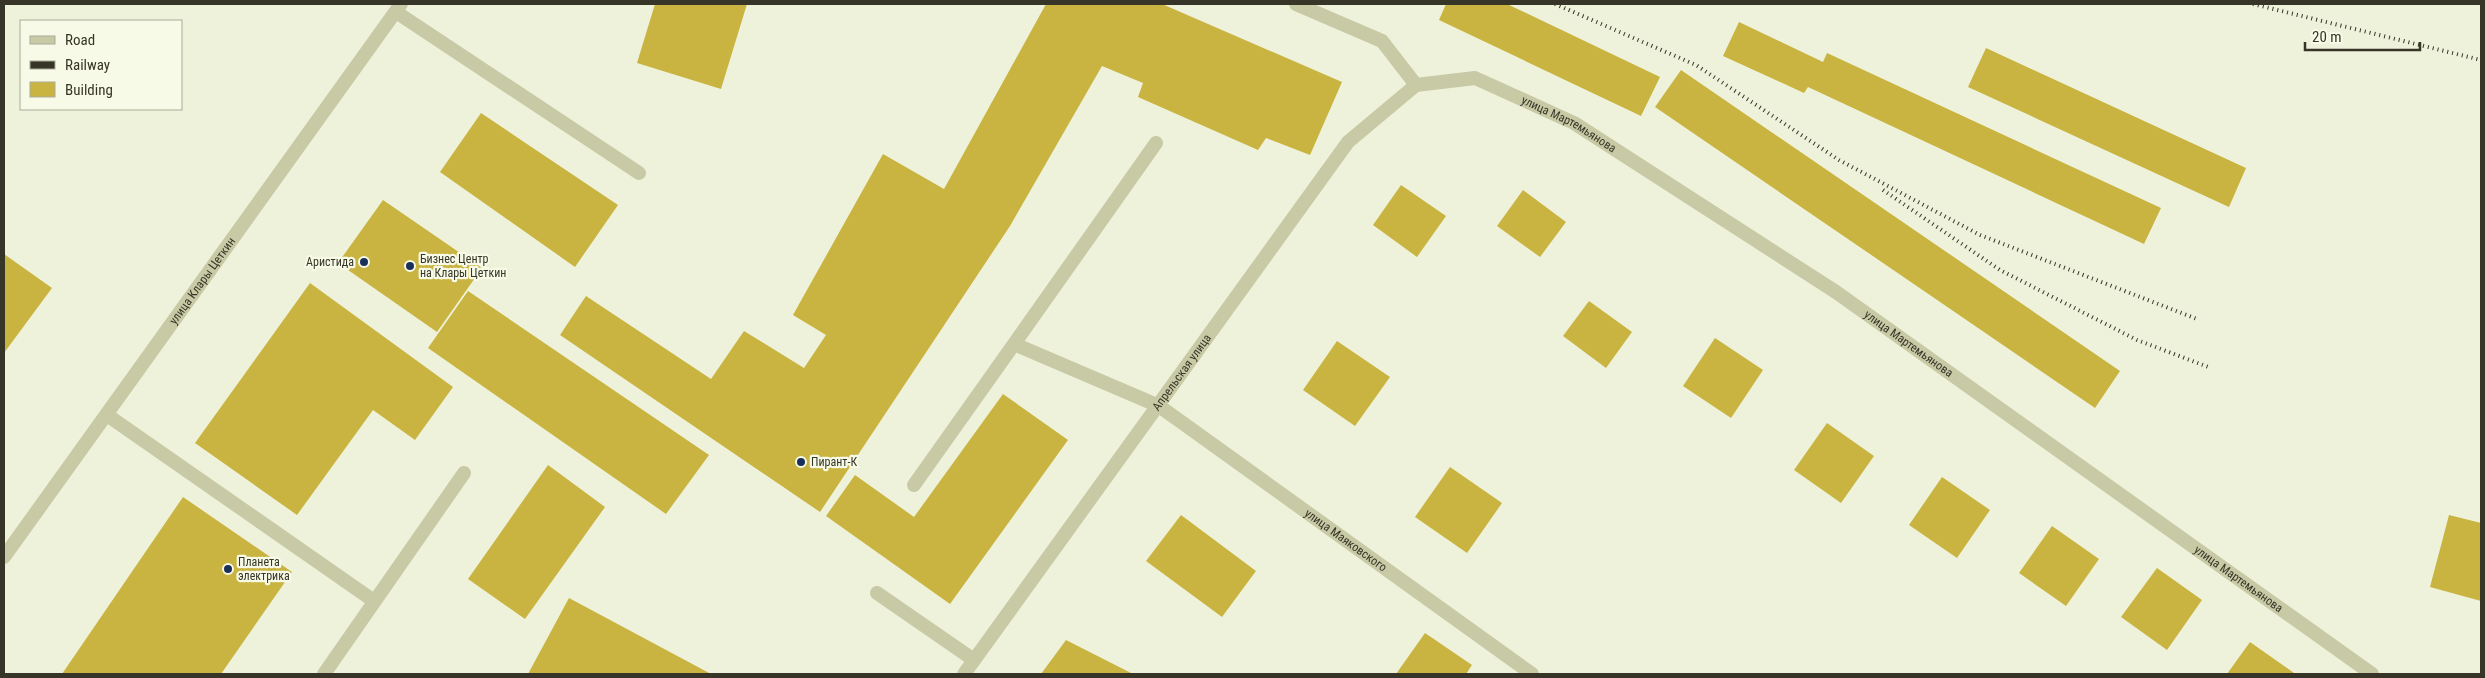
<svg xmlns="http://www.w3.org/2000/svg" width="2485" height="678" font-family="'Roboto Condensed',sans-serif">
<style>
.building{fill:#c9b441}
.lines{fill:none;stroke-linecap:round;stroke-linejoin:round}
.service{stroke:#c8caa6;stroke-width:14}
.minor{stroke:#c8caa6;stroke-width:14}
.tertiary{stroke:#c8caa6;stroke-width:14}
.rail{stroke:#363527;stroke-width:4;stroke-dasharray:1 4;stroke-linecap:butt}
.poi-dot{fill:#1b3059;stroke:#f7fae6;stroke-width:2}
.labels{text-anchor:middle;stroke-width:4.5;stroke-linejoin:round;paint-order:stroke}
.street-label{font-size:12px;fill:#363527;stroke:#f7fae6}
.poi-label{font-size:12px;fill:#363527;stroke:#f7fae6;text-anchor:start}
</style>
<rect width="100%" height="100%" fill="#eff2da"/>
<!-- building -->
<path class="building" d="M655,4H747L721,89L637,63Z
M1046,4H1162L1342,82L1310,155L1266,138L1258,150L1138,97L1143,83L1102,66L1010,226L820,512L560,335L586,296L711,379L744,331L804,368L826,335L793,315L883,154L944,189Z
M1446,4H1507L1660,77L1641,116L1439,20Z
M1739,22L1823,62L1827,53L2161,208L2144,244L1808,87L1804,93L1723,56Z
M1986,48L2246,168L2229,207L1968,87Z
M1681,70L2120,371L2095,408L1655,107Z
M481,113L618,205L575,267L440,172Z
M1401,185L1446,216L1417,257L1373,225Z
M1523,190L1566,222L1540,257L1497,226Z
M383,200L482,268L437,332L338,263Z
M4,254L52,288L4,353Z
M310,283L453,387L415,440L373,410L297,515L195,443Z
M468,291L709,455L666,514L428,348Z
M1589,301L1632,332L1606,368L1563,336Z
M1715,338L1763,370L1731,418L1683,386Z
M1337,341L1390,377L1355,426L1303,390Z
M1003,394L1068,440L950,604L826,516L855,475L914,517Z
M1827,423L1874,456L1841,503L1794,470Z
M548,465L605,507L525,619L468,579Z
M1450,467L1502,503L1467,553L1415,517Z
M1942,477L1990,510L1957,558L1909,525Z
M183,497L292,572L221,674H62Z
M1181,515L1256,571L1222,617L1146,561Z
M2449,515L2481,523V601L2430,587Z
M2052,526L2099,559L2066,606L2019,573Z
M2157,568L2202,600L2167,650L2121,617Z
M569,598L711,674H528Z
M1425,633L1472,665L1466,674H1396Z
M1066,640L1133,674H1041Z
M2250,642L2294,673L2293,674H2227Z"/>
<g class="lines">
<!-- service -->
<path class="service" d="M1296,4L1382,41L1416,85
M396,12L639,173
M1156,143L1014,344L1159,406
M107,415L374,601
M914,485L1014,344
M877,593L974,660
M324,674L464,473"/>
<!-- minor -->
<g class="minor">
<path id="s1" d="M1159,406L1532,674"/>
<path id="s2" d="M4,557L401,4"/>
</g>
<!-- tertiary -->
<path class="tertiary" id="s3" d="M964,674L1348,142L1416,85L1475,78L1574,123L1836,292L2372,674"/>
<!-- rail -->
<path class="rail" d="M1555,4L1696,65L1839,160L1980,235L2197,319
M2253,4L2481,60
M1883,190L2000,270L2137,340L2211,368"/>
</g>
<!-- markers -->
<g class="poi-dot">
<circle cx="364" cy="262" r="5"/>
<circle cx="410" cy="266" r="5"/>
<circle cx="801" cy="462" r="5"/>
<circle cx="228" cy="569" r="5"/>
</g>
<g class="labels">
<!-- street labels -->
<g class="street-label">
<text dy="4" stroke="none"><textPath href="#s3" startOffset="909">улица Мартемьянова</textPath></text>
<text dy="4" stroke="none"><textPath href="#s2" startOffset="340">улица Клары Цеткин</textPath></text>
<text dy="4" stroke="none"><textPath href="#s3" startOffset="1314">улица Мартемьянова</textPath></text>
<text dy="4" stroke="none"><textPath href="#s3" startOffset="372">Апрельская улица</textPath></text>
<text dy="4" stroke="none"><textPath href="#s1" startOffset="230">улица Маяковского</textPath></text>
<text dy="4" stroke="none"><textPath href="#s3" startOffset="1719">улица Мартемьянова</textPath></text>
</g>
<!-- poi labels -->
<g class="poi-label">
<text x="420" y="263">Бизнес Центр<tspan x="420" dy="14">на Клары Цеткин</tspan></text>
<text x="354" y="266" text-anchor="end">Аристида</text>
<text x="811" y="466">Пирант-К</text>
<text x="238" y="566">Планета<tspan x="238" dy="14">электрика</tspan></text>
</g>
</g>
<!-- border -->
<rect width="2485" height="678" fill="none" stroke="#363527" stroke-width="10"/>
<!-- legend -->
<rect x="20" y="20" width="162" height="90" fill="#f7fae6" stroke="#aaab9a"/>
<rect x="30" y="36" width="25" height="8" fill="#c8caa6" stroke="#aaab9a"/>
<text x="65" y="45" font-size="15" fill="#363527">Road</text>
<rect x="30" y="61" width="25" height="8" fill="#363527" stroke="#aaab9a"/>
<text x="65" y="70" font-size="15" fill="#363527">Railway</text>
<rect x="30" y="82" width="25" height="15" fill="#c9b441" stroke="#aaab9a"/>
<text x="65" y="95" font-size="15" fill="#363527">Building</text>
<!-- scale -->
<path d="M2305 42v8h115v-8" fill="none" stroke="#363527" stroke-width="2.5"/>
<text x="2312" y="42" font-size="15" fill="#363527" stroke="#f7fae6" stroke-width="4" paint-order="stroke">20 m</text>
</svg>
